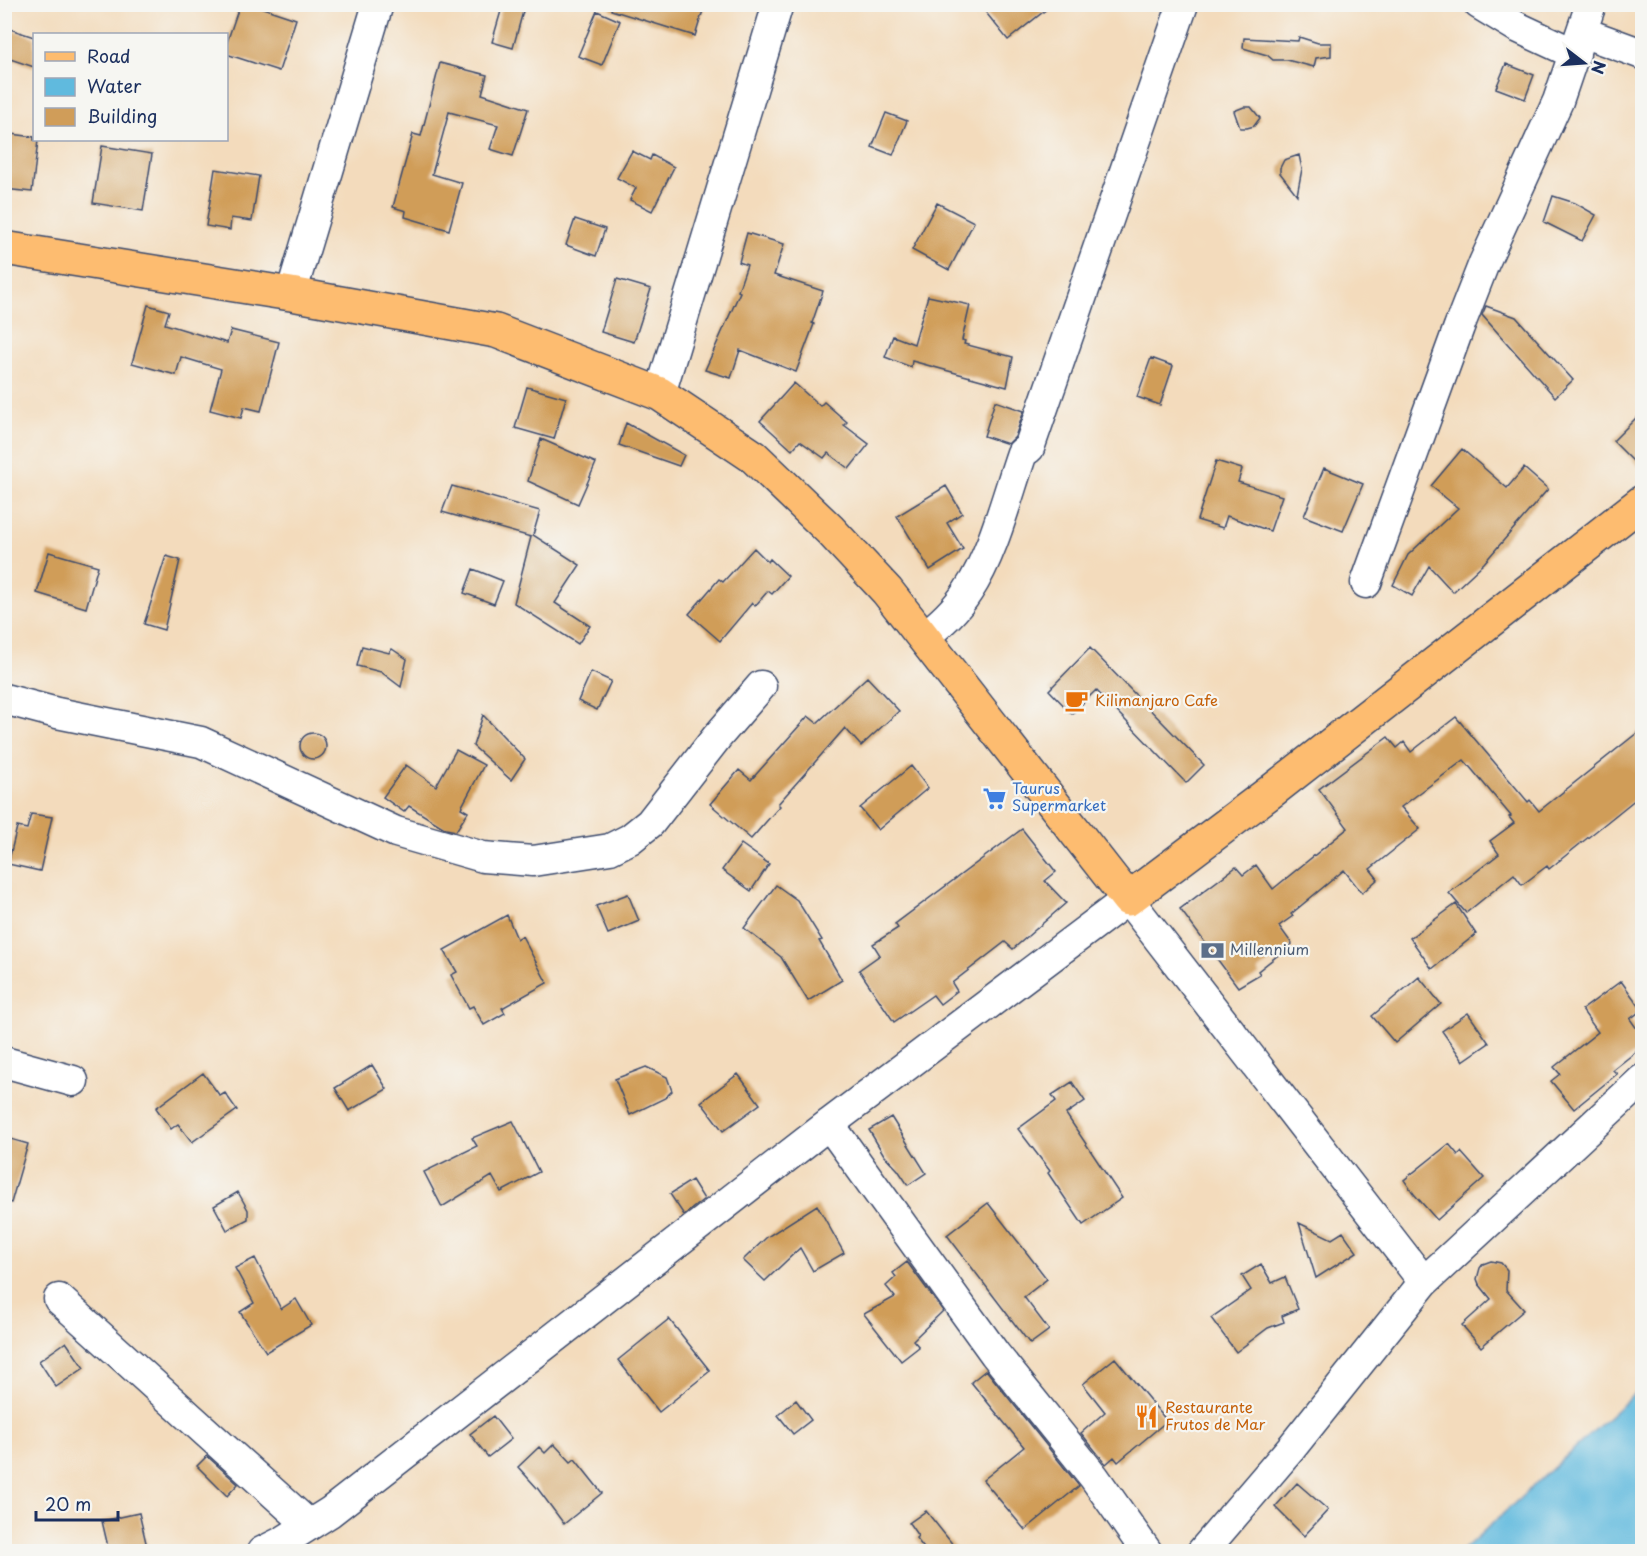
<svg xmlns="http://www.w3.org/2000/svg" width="1647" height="1556" font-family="'Playpen Sans',sans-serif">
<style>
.water{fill:#60bade;stroke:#3e749e;stroke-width:1.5}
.building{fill:#d09d59}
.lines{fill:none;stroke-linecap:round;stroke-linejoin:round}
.minor-casing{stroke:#3b496c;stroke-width:33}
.major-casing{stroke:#3b496c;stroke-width:36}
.minor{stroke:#fff;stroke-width:30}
.major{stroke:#fdbc6f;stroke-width:33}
.labels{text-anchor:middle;stroke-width:4.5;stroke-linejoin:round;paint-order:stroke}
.food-label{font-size:15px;fill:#c56008;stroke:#f6f6f2;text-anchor:start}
.shop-label{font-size:15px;fill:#366cbe;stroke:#f6f6f2;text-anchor:start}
.service-label{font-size:15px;fill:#4e5e75;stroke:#f6f6f2;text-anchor:start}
</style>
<rect width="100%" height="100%" fill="#f6f6f2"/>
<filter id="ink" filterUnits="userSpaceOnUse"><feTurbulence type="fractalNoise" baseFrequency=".0167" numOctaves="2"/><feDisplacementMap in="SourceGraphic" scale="12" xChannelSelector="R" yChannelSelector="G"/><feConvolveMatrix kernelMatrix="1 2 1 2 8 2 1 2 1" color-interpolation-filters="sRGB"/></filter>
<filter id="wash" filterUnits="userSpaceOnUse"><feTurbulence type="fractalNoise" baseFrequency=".008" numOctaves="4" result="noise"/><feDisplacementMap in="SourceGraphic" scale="24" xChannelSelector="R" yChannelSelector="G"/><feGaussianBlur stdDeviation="1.35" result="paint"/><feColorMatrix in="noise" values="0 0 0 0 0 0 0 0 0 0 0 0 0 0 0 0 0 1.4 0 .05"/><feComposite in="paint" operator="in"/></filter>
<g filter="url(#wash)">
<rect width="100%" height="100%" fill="#f3dbbc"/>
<!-- water -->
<path class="water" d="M1642,1387V1551H1462Z"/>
<g id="blocks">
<!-- building -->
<path class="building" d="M240,4H251L296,19L279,71L226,54V45Z
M503,4H525L513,48L492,42Z
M612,4H705L695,36L611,10Z
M979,4H1053L1008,40Z
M597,11L620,21L602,65L578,56Z
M4,27L34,37V67L4,57Z
M1299,37L1318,43H1331V56L1316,58L1314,67L1287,60H1273L1267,55L1243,48L1244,38L1298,41Z
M440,63L487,75L482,94L528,109L513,156L490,149L498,125L449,112L432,174L462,183L449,230L405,217L406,211L393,207L413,134L421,136Z
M1506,64L1534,75L1525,99L1496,88Z
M1244,107H1251L1260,118L1254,126L1247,128H1240L1234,111Z
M886,113L907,121L893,155L872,147Z
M4,133L34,137V140H38L32,192L4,189Z
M102,146L152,154L143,211L93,203Z
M632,151L650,160L652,155L674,167L652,211L630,200L636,188L617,178Z
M1299,155L1302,169L1297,195L1280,173V168L1284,160Z
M215,169L259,176L252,221L231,218L230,230L206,226Z
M1553,196L1575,203L1596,215L1582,241L1544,222Z
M937,203L974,222L949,270L912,250Z
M575,219L605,229L596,256L566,245Z
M747,233L784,244L774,275L823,291L812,323L814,324L796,372L740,350L731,378L705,370L740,292L738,291L747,265L739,262Z
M617,279L651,289L634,342L601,332Z
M928,296L970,305L962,340L965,341L964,344L1013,357L1007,387L912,361L911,367L885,357L893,336L914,344Z
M148,305L169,311L165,324L227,343L231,330L279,342L261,411L244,407L241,418L210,410L221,369L181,357L176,375L132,363Z
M1486,306L1516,317L1573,380L1555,397L1482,315Z
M1151,358L1173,366L1160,405L1137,397Z
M794,383L820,406L824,402L847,422L844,425L869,444L849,469L828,453L824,458L800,441L792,450L760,421Z
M527,387L566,398L554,439L515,428Z
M995,401L1024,411L1015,437L1008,444L984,436Z
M1642,412V470L1613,441Z
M626,423L684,455L679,466L619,445Z
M541,439L596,463L578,504L528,481Z
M1462,449L1507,488L1524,468L1548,489L1484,563L1453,592L1429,566L1412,596L1393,585L1408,555L1458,508L1431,486Z
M1216,461L1242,469L1238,482L1282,496L1270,531L1227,516L1223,528L1197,520Z
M1324,468L1363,484L1343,531L1304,516Z
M452,486L540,511L533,535L580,565L555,603L590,626L578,644L514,603L531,537L442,512Z
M946,486L962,513L947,523L963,549L930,570L897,516Z
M754,548L768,562L770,559L788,576L772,594L768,591L755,606L752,603L720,641L689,614L719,579L723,582Z
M49,552L98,566L86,608L37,593Z
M166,556L180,560L164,630L144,624Z
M473,569L503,581L494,604L464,593Z
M362,646L389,653L392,649L407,659L401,687L381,672L357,666Z
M1090,648L1204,765L1186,783L1096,690L1072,714L1049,690Z
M591,672L611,681L597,710L578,701Z
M867,677L899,711L861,746L845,728L778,804L780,806L751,839L710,804L739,770L751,780L808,716L817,723Z
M483,715L525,759L511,780L473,746Z
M1456,717L1528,802L1530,800L1539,811L1642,729V794L1549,869L1547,866L1522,885L1514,874L1466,913L1449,893L1499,854L1490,841L1514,823L1509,817L1511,816L1464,760L1401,807L1420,829L1370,869L1378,879L1362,893L1344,870L1291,914L1293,916L1279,926L1292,944L1258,971L1260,974L1238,987L1180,909L1236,867L1243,875L1256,865L1273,889L1348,828L1319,789L1388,737L1397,748L1404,742L1411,752Z
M300 746a13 13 0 1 1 26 0a13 13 0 1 1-26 0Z
M456,750L484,765L461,808L468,812L456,831L446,829L409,806L404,812L383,797L406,765L436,786Z
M911,766L928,788L878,830L860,808Z
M31,814L52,817L40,871L8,864L17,827L27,829Z
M1022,829L1056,872L1045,881L1066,903L1013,949L1005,942L952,983L957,991L940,1004L933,995L894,1022L859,970L880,955L873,944L898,928L895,924Z
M741,844L769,864L751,891L722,870Z
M776,885L797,900L822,940L819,941L842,980L808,1001L781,957L744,928Z
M628,894L639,921L608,934L596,906Z
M1456,904L1476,934L1432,969L1410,938Z
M507,915L517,939L522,936L547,983L502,1008L505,1013L484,1025L473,1006L469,1008L451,975L457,972L444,950Z
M1419,977L1441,1004L1395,1043L1372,1016Z
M1621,981L1642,1010L1630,1019L1642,1036V1047L1613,1070L1617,1074L1574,1109L1551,1081L1560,1074L1554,1067L1598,1032L1582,1010Z
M1468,1013L1489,1043L1463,1061L1442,1031Z
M372,1065L387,1089L349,1111L335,1088Z
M646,1067L667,1077L672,1091L665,1098L630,1115L615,1079Z
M203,1073L220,1096L225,1093L237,1110L192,1142L178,1124L171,1129L156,1108Z
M738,1074L760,1104L723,1131L701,1102Z
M1072,1082L1085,1101L1066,1114L1122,1198L1083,1225L1048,1173L1050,1171L1018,1129L1056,1101L1052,1095Z
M891,1117L926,1173L908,1185L898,1170L884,1155L869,1130Z
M513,1121L539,1172L501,1192L492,1176L442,1207L424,1172L477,1146L472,1138Z
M4,1137L28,1144L11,1203L4,1202Z
M1449,1144L1458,1155L1461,1152L1484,1178L1437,1220L1414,1194L1404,1180Z
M692,1180L704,1199L684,1215L670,1194Z
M238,1192L248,1210V1219L227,1230L214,1206Z
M988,1203L1047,1279L1024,1297L1049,1330L1030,1344L947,1235Z
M817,1205L844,1253L813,1271L800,1248L765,1281L743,1260L767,1237Z
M1299,1223L1332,1239L1343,1232L1357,1252L1316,1278Z
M255,1258L281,1309L296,1299L311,1325L266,1352L240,1312L254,1303L235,1268Z
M1491,1261L1501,1263L1507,1270L1506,1290L1524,1310L1481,1347L1462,1325L1491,1299L1479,1284L1477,1279L1480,1268L1483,1264Z
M907,1262L943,1311L913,1340L919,1347L901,1361L864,1314L895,1297L886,1286L896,1277L893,1273Z
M1261,1264L1272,1283L1285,1277L1298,1309L1282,1316L1284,1322L1268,1328L1236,1352L1211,1318L1251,1290L1242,1276Z
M669,1319L710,1371L659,1412L618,1360Z
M66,1342L84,1368L56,1387L39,1361Z
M1115,1358L1167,1421L1118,1462L1114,1457L1106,1464L1081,1433L1105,1412L1083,1384Z
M986,1370L1079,1486L1025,1530L983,1480L1024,1447L971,1382Z
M796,1400L811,1420L793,1434L778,1415Z
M493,1416L511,1439L488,1457L470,1434Z
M554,1444L571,1462L575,1459L602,1493L564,1524L538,1489L518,1467L539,1447L545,1453Z
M207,1456L238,1484L227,1496L197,1466Z
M1297,1483L1328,1510L1304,1536L1275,1507Z
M926,1511L958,1551H926L916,1538L918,1536L909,1523Z
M139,1513L148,1551H109L102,1521Z"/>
</g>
</g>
<g filter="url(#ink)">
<use href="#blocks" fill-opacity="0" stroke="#3b496c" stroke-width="1.5"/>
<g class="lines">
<defs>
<path id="minor" d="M1479,4L1517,27L1575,54
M1582,32L1642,54
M291,294L378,4
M660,394L778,4
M1366,583L1459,327L1484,263L1558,101L1591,4
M923,638C940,624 956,610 968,591C993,554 1007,496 1022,453L1029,448L1183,4
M4,699L57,713L201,742L396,832L483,857L533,861L610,849L630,839L650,823L717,737L761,686
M4,1062L73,1081
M829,1124L995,1354L1094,1477L1147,1552
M1424,1282L1642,1080
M59,1299L309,1525
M262,1552L284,1541L330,1512L829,1124L1128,899L1424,1282L1292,1447L1202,1552"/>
<path id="major" d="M4,248L291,294L496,331L660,394L754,457L830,530L887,591L1128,899L1273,790L1642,502"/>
</defs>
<!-- minor casing -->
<use href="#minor" class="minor-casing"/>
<!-- major casing -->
<use href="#major" class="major-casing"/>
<!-- minor -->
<use href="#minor" class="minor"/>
<!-- major -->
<use href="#major" class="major"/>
</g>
</g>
<!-- icons -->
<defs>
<symbol id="cafe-bare" viewBox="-9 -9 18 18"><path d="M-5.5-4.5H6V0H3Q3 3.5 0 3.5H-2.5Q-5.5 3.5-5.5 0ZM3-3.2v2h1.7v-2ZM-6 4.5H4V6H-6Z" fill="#e8710a" stroke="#f6f6f2" stroke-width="2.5" paint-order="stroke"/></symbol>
<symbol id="supermarket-bare" viewBox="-9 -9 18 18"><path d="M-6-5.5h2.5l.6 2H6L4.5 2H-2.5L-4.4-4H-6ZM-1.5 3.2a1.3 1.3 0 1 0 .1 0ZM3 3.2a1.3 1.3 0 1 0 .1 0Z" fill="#3f7fe0" stroke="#f6f6f2" stroke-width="2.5" paint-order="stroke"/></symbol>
<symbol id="bank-bare" viewBox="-9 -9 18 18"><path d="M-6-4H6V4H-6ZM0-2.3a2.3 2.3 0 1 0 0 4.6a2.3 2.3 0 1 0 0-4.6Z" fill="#5c6f8a" stroke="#f6f6f2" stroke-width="2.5" paint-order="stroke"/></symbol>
<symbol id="restaurant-bare" viewBox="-9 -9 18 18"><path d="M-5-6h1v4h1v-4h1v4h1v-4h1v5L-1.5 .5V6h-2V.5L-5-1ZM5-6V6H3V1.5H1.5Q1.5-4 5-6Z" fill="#e8710a" stroke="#f6f6f2" stroke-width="2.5" paint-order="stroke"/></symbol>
</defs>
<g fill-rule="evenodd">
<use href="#cafe-bare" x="1060" y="684" width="33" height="33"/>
<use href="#supermarket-bare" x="978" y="782" width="33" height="33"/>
<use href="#bank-bare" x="1196" y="934" width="33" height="33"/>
<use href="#restaurant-bare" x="1130" y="1400" width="33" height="33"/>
</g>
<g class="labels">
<!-- food labels -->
<g class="food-label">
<text x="1095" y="706">Kilimanjaro Cafe</text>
<text x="1165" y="1413">Restaurante<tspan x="1165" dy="17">Frutos de Mar</tspan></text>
</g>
<!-- shop labels -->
<g class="shop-label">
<text x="1012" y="794">Taurus<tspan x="1012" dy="17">Supermarket</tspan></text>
</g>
<!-- service labels -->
<g class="service-label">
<text x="1230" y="955">Millennium</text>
</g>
</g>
<!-- margin -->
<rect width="1647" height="1556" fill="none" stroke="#f6f6f2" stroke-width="24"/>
<!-- legend -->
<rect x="33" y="33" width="195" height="108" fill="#f6f6f2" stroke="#9ea6b7" stroke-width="1.5"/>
<rect x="45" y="52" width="30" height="9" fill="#fdbc6f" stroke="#9ea6b7" stroke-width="1.5"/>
<text x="87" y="63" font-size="18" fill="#1b2f5e">Road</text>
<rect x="45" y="78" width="30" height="18" fill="#60bade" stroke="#9ea6b7" stroke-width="1.5"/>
<text x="87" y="93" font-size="18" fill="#1b2f5e">Water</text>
<rect x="45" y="108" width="30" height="18" fill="#d09d59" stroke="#9ea6b7" stroke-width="1.5"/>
<text x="87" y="123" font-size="18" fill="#1b2f5e">Building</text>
<!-- north arrow -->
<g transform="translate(1584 63) rotate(107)" stroke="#f6f6f2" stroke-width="4.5" paint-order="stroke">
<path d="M0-4.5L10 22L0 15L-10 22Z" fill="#1b2f5e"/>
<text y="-9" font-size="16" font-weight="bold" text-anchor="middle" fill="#1b2f5e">N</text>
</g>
<!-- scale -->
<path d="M36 1511v9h82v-9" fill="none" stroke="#1b2f5e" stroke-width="3"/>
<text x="45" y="1511" font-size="18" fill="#1b2f5e" stroke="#f6f6f2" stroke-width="4.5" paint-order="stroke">20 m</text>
</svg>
